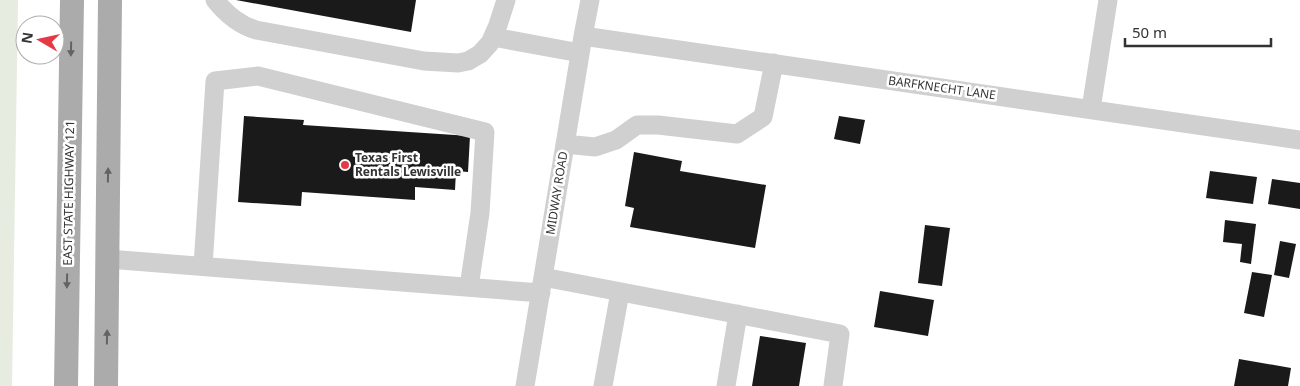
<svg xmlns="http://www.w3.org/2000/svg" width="1300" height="386" font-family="'Noto Sans',sans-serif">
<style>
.green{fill:#e6ecdf}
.building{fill:#1a1a1a}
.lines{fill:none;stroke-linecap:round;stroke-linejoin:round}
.minor{stroke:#d0d0d0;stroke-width:19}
.major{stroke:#ababab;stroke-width:24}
.oneway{fill:#636363}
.poi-dot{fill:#e63946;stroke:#fff;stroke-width:2}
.labels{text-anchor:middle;stroke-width:5;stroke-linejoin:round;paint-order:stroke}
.street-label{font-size:12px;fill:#333;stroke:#fff}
.poi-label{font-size:12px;font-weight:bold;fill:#333;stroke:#fff;text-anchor:start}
</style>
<rect width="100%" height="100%" fill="#fff"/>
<!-- green -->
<path class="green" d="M0,0H18L12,386H0Z"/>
<!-- building -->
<path class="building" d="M236,0H416L411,32Z
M244,116L304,120L303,125L470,136L468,172L456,171L455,190L415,187V200L302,192L301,206L238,202Z
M839,116L865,120L860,144L834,139Z
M634,152L682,161L680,171L766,185L755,248L630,227L634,208L625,206Z
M1210,171L1257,177L1253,204L1206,198Z
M1272,179L1300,183V209L1268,204Z
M1225,220L1256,224L1251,264L1240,262L1242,244L1223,242Z
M925,225L950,228L942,286L918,283Z
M1280,241L1296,244L1289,278L1274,275Z
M1252,272L1272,275L1264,317L1244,313Z
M880,291L934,300L928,336L874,327Z
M760,336L806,343L799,386H752Z
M1239,359L1291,368L1288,386H1234Z"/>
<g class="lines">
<!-- minor -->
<path class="minor" d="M215,0C226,14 239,25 256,30L424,61L458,63L468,61L480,54L490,43L498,25L506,0
M583,36L1300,140
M493,37L580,53
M1091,109L1108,0
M565,144L595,147L616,140L637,125H658L737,134L763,117L774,63
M108,259L541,293
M203,266L215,81L258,76L485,132L480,213L469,287
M543,277L840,334L833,386
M525,386L583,36L590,0
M603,386L620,292
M726,386L738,314"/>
<!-- major -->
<path class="major" d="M66,386L72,0
M106,386L110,0"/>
</g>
<!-- one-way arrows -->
<defs><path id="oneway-solid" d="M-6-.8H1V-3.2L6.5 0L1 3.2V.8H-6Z" transform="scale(1.25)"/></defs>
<g class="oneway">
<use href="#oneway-solid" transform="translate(71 49) rotate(91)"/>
<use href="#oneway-solid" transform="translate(108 175) rotate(-89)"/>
<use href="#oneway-solid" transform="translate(67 281) rotate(91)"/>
<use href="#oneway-solid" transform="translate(107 337) rotate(-89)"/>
</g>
<!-- markers -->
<circle class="poi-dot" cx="345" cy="165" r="5"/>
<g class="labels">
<!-- street labels -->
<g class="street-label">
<text transform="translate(942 88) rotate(8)" y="4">BARFKNECHT LANE</text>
<text transform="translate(69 193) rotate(-89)" y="4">EAST STATE HIGHWAY 121</text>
<text transform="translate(557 193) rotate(-81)" y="4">MIDWAY ROAD</text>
</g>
<!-- poi labels -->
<g class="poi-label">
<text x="355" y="162">Texas First<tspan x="355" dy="14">Rentals Lewisville</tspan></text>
</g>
</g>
<!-- north arrow -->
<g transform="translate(40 40) rotate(279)"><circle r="24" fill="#ffffff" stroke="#adadad"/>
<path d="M0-4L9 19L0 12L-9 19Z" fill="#e63946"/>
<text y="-8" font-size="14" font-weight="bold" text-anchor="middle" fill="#333333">N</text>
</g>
<!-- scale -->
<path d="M1125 38v8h146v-8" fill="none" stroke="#333333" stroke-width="2.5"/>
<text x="1132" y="38" font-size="15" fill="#333333" stroke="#ffffff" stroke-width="4" paint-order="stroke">50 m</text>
</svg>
